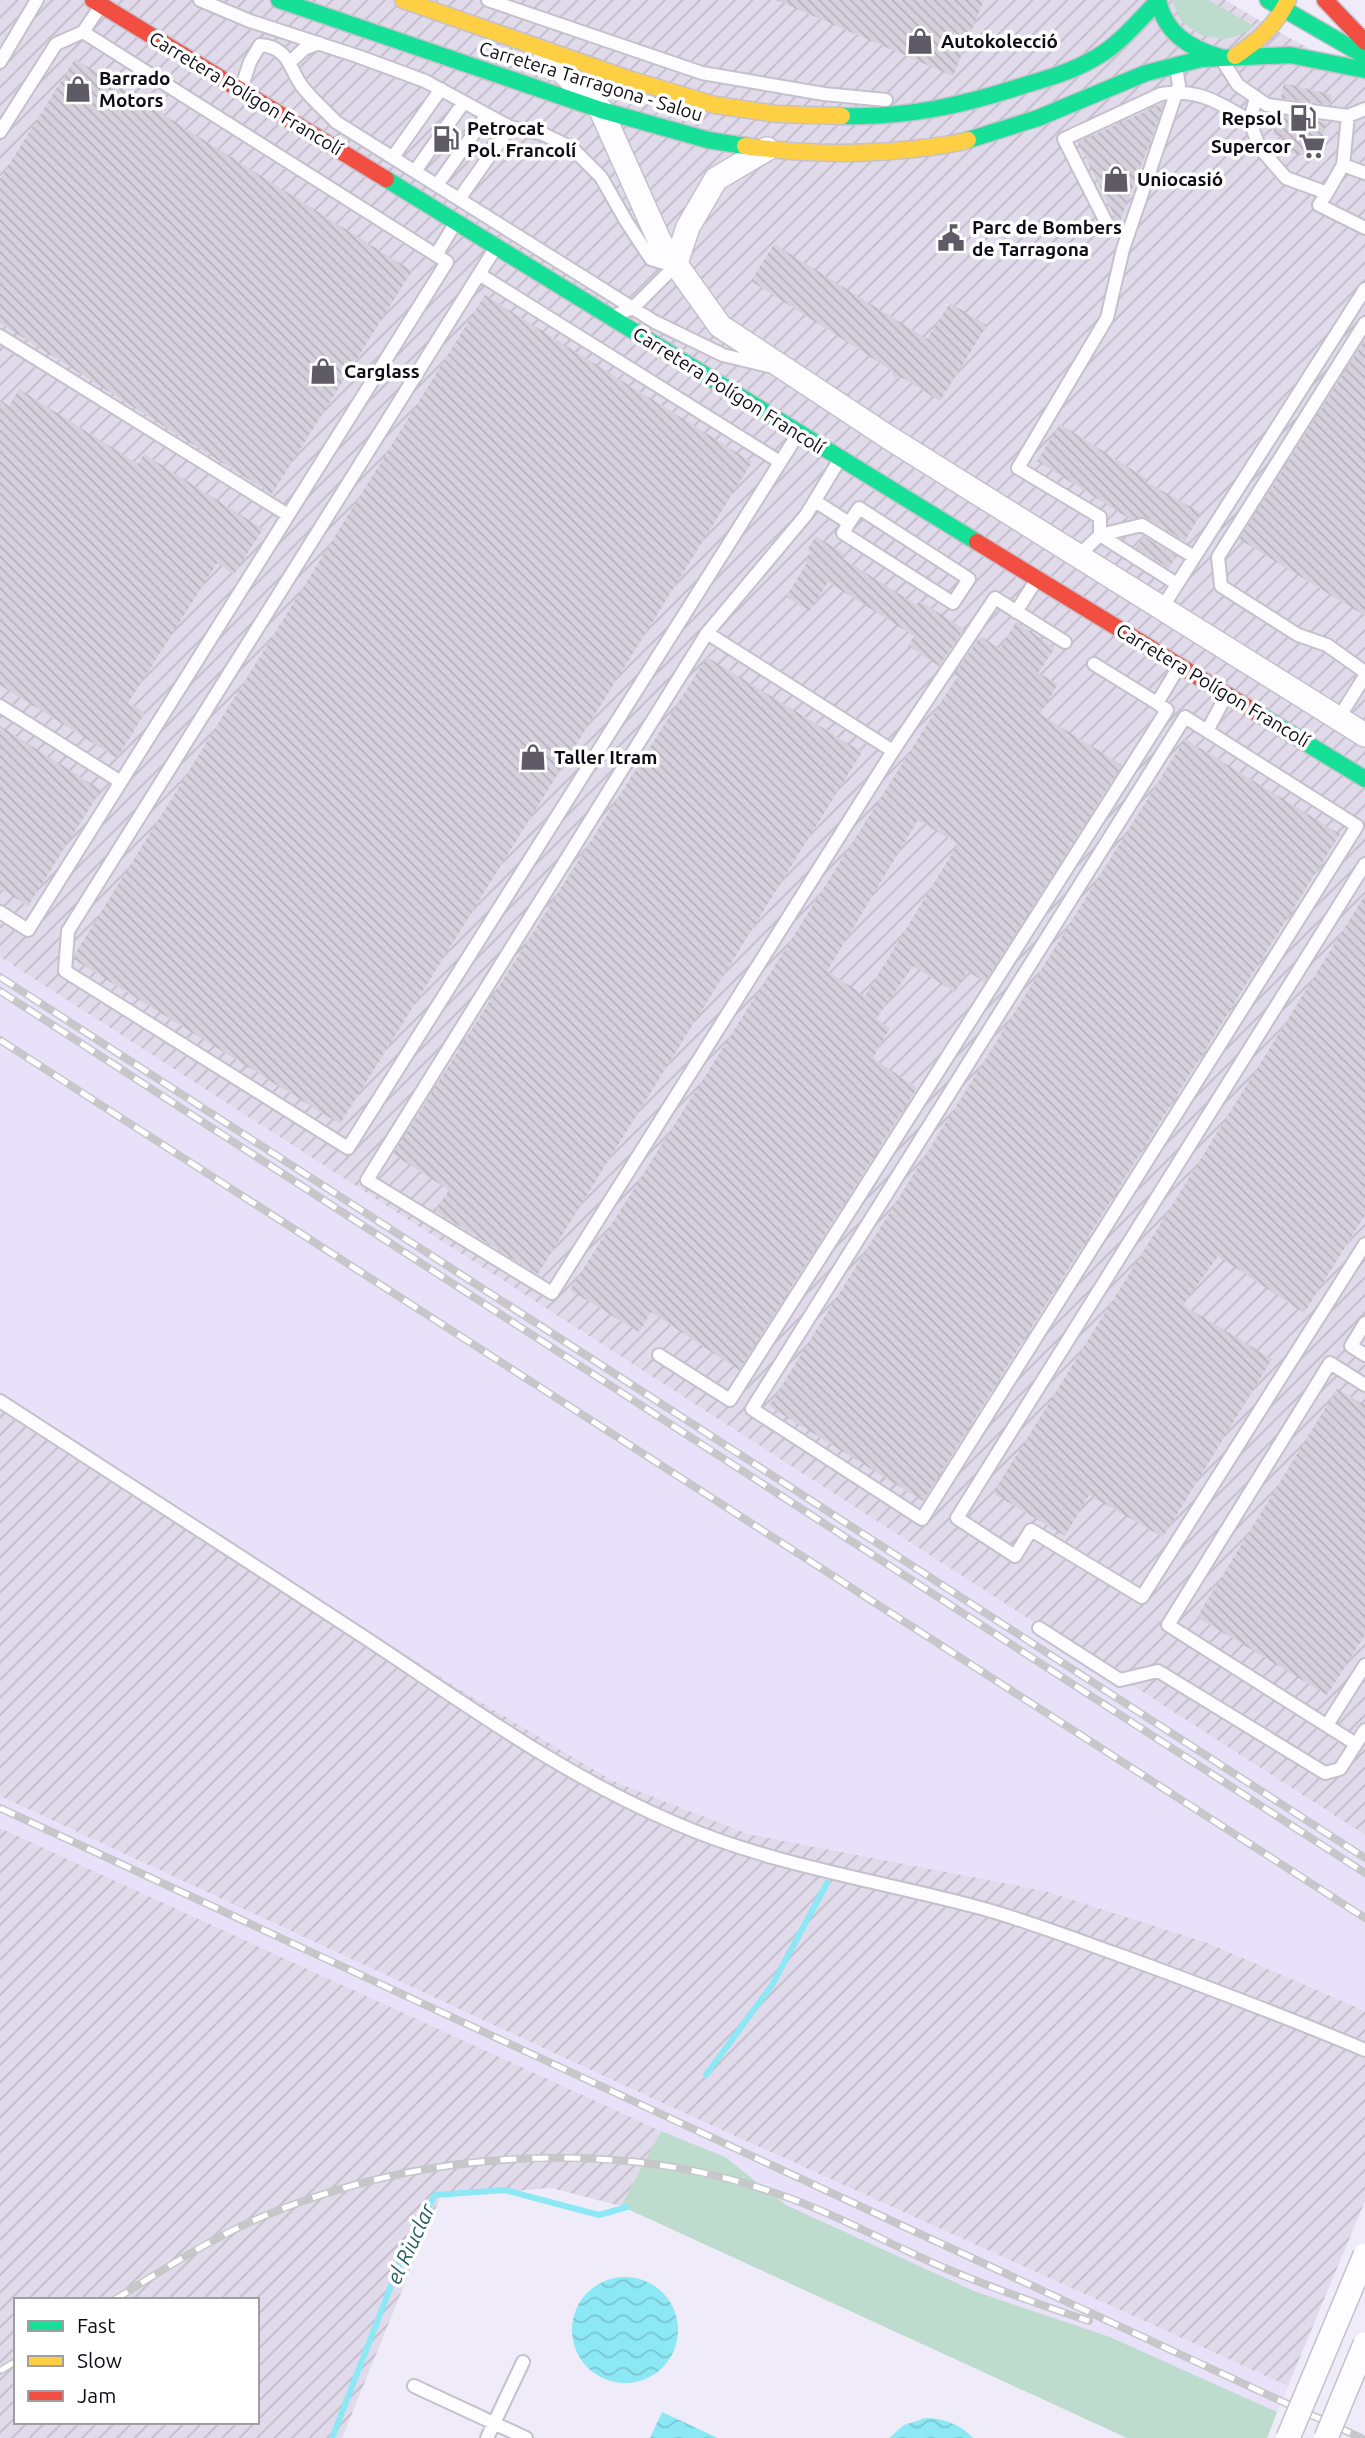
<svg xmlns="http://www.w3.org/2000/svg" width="1365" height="2438" font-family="Ubuntu,sans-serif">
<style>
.built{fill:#e9e0fa}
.industrial{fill:url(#industrial-furrows);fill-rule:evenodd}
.grass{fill:#bedccd}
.water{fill:url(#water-waves)}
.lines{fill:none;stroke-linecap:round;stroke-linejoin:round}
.stream{stroke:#8ce8f5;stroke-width:6}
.building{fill:url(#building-back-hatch);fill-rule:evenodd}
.lane-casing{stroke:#c5c1cc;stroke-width:16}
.street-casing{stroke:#c5c1cc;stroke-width:26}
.fast-casing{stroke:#c5c1cc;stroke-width:19}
.slow-casing{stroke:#c5c1cc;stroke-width:19}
.jam-casing{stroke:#c5c1cc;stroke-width:19}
.lane{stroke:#fdfcfe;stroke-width:12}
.street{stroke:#fdfcfe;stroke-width:23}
.fast{stroke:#16e098;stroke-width:16}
.slow{stroke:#ffcf43;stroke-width:16}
.jam{stroke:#f24e42;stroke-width:16}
.rail-casing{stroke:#c7c6c9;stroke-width:8}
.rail{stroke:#fff;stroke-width:5;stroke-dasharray:16;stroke-linecap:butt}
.street-bridge-casing{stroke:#c5c1cc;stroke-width:26;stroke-linecap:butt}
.street-bridge{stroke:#fdfcfe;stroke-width:23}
.labels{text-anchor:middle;stroke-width:7;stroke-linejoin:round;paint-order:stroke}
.poi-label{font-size:19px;font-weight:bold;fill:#110d17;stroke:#fff;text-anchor:start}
.street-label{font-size:19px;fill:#110d17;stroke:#fff}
.water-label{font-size:21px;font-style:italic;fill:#245c62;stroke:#fff}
</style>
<defs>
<pattern id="industrial-furrows" width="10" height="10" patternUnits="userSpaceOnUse" patternTransform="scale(1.75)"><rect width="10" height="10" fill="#e1daeb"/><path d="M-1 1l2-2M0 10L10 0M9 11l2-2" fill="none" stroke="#c0bac9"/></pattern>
<pattern id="water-waves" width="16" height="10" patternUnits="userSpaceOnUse" patternTransform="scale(1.75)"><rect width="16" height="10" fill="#8ce8f5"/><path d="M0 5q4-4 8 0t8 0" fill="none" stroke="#78c6d1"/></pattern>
<pattern id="building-back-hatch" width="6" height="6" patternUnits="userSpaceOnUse" patternTransform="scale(1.75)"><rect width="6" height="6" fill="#d5d0db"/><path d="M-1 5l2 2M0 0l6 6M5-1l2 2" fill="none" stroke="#b6b1bb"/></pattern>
</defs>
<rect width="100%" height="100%" fill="#efebf8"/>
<!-- built -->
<path class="built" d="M0,957L1365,1835V2011L1208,1943L1045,1891L748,1834L613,1781L467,1694L0,1393Z
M0,1796L658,2101L1288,2386L1277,2412L1110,2337L974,2291L786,2205L725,2157L661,2131L0,1828Z"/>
<!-- industrial -->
<path class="industrial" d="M0,0H1225L1293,40L1365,77V1835L0,957Z
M0,1393L467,1694L613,1781L748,1834L1045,1891L1208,1943L1365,2011V2201L1288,2386L658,2101L0,1796Z
M0,1828L661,2131L621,2206L551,2188L440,2197L342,2438H0ZM16,2300H257V2422H16Z"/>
<!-- grass -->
<path class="grass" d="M1172,0H1209L1254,26L1241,35L1223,39L1201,35L1181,21Z
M661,2131L725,2157L786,2205L974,2291L1110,2337L1277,2412L1267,2438H1127L621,2206Z"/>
<!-- water -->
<path class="water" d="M572 2330a53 53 0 1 1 106 0a53 53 0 1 1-106 0Z
M662,2412L718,2438H650Z
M926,2418C945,2419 960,2424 973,2438H889L904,2425Z"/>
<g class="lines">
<!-- stream -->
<path class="stream" d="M706,2075L772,1985L827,1883
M332,2438L405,2250L435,2195L505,2190L599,2215L627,2207"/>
</g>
<!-- building -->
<path class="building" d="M776,0H984L953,76Z
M75,59L412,271L272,494L0,323V179Z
M1284,83L1332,95L1330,105L1281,98Z
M1164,103L1151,140L1120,221L1116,219L1078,142Z
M1277,115L1326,122L1318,159L1279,150L1282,137L1273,135Z
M774,244L927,339L950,303L987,325L940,401L903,378L895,379L891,370L751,281Z
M485,295L752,462L340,1124L75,960V954Z
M1365,339V616L1239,539Z
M19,389L138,464L144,454L263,529L234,574L217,563L188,609L128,703L145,713L117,758L0,685V400L9,406Z
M1060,424L1147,479L1145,481L1201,513L1185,541L1147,518L1130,519L1037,461Z
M816,536L844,554L842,558L917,605L920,601L964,629L939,666L908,646L914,636L828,582L810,611L786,597L807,563L805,561L811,552L807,550Z
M1143,536L1176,556L1169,568L1136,548Z
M1016,622L1055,648L1038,673L1058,684L1040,714L1122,765L985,982L967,971L955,992L913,966L876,1019L890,1028L873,1058L917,1088L739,1370L651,1312L639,1332L570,1290L957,677L954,675L979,638L982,637L1000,649ZM918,820L958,844L865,996L827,971Z
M707,657L862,752L538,1274L435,1211L449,1190L393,1154Z
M0,726L101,790L28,906L0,888Z
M1185,739L1340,834L923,1501L769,1406Z
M1365,895V1215L1304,1313L1218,1256L1183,1305L1272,1359L1163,1537L1089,1495L1065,1536L993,1493Z
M1337,1389L1365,1405V1635L1327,1695L1197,1617Z"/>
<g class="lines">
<defs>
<path id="lane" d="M200,0L250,21L360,57L425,81L510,127L543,134L572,148L601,177L626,221L651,259L675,266L633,308L618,314
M488,0L702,73L824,94L886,100
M0,62L37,0
M290,62L304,49L319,43
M1224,63L1238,85L1267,105L1348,116L1365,109
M1176,67L1179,85L1123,249L1107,318L1018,468L1100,517V535L1142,525L1194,557
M241,89L250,62L260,45C291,47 289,72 305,90C314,101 326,111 336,122L655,322L723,355L769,366
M1256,97L1250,121L1259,147L1286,178L1327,193L1343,165
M1348,116L1343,165L1365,173
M0,132L56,44L83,32L100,7
M393,157L441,89
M415,171L464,102
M437,185L487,115
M1327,193L1319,205L1365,228
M459,199L510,127
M1128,235L1107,224L1064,139L1161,94C1199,88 1219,103 1250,121
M496,247L68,931L65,971L348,1148L798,434
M436,255L456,222
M479,274L780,462
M1365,323L1218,557L1221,586L1298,635L1327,645L1365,672
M0,336L288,515
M815,501L849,523L859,508L969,579L953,603L843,533L849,523
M1078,556L1100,535L1177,584
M1162,608L1365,289
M1016,612L1037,579
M707,633L893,751L552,1293L367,1180L707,633L806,515L840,459
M1094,664L1157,703L1180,665
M0,706L121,782
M1185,717L1357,826L922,1519L752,1409Z
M1338,719L1365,676
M1207,731L1227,694
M893,751L995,598L1065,642
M1365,864L957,1518L1015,1556L1031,1530L1142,1597L1365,1244
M0,912L28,930L447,262L83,32
M1365,1323L1351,1346L1365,1355
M659,1355L730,1400L1167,710L1157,703
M0,1401C122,1480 245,1559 367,1639C467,1705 564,1776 675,1823C771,1865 876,1880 977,1907C1026,1920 1074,1939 1122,1956C1204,1986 1285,2016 1365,2050
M1039,1628L1120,1680L1158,1671L1325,1773L1340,1769L1365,1730
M1327,1725L1365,1665
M1356,1744L1168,1625L1330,1363L1365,1385
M414,2386L526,2438
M487,2438L523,2362"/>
<path id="street" d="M545,57L560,69L601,110L660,242L720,326L888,437L1365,735
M675,266L688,227L716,179L767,149"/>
<path id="fast" d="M279,0L601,110L708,140L745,146
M1158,0C1165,33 1189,48 1220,57
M1268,0L1365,56
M842,116C907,118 964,105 1025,85C1049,78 1073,71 1095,58C1119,45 1139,20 1158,1
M968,140L1038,118L1146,73L1201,59L1290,55L1365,70
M386,179L977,542
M1257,713L1365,779"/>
<path id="slow" d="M403,0L632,80L715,105L777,114L842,116
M1235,56C1258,41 1276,25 1288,0
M745,146C806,155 870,155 931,147C943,145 956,144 968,140"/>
<path id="jam" d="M93,0L386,179
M1325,0L1365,42
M977,542L1257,713"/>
</defs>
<!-- lane casing -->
<use href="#lane" class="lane-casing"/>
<!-- street casing -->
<use href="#street" class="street-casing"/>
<!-- fast casing -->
<use href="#fast" class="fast-casing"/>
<!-- slow casing -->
<use href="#slow" class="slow-casing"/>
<!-- jam casing -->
<use href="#jam" class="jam-casing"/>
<!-- lane -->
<use href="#lane" class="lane"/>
<!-- street -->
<use href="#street" class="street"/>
<!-- fast -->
<use href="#fast" class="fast"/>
<!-- slow -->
<use href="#slow" class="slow"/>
<!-- jam -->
<use href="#jam" class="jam"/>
<defs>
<path id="rail" d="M0,977L1365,1858
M0,991L1365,1873
M0,1040L1365,1918
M0,1808L1361,2438
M114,2300C161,2271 207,2241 257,2219C415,2151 612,2136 775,2193C832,2212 885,2242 940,2266C989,2287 1038,2304 1089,2321
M0,2371L16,2361"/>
</defs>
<!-- rail casing -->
<use href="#rail" class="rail-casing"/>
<!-- rail -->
<use href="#rail" class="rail"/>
<defs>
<path id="street-bridge" d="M1288,2438L1365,2255
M1326,2438L1365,2344"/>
</defs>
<!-- street-bridge casing -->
<use href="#street-bridge" class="street-bridge-casing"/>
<!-- street-bridge -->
<use href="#street-bridge" class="street-bridge"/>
</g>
<!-- icons -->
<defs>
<symbol id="shop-bare" viewBox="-9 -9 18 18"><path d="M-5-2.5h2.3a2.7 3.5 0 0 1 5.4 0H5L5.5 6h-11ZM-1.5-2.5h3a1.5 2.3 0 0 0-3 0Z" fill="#5f5b66" stroke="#fff" stroke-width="2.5" paint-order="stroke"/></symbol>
<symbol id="fuel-bare" viewBox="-9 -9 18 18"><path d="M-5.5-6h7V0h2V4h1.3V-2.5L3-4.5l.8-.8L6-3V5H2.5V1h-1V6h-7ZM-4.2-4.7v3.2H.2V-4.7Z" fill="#5f5b66" stroke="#fff" stroke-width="2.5" paint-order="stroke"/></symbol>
<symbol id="supermarket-bare" viewBox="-9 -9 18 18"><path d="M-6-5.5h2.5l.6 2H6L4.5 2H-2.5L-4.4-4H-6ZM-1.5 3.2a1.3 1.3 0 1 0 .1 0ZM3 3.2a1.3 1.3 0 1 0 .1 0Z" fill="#5f5b66" stroke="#fff" stroke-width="2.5" paint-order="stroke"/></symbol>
<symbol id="civic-bare" viewBox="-9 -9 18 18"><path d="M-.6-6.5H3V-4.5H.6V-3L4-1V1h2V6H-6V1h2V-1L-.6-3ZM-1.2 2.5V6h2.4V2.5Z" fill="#5f5b66" stroke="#fff" stroke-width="2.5" paint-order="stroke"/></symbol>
</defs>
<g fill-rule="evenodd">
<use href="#shop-bare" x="901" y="22" width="38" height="38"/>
<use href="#shop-bare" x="59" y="70" width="38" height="38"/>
<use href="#fuel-bare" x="1284" y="99" width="38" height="38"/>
<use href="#fuel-bare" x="427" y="120" width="38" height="38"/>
<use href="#supermarket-bare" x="1293" y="127" width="38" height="38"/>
<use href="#shop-bare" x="1097" y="160" width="38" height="38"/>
<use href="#civic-bare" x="932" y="219" width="38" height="38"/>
<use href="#shop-bare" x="304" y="352" width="38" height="38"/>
<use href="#shop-bare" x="514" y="738" width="38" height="38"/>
</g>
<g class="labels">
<!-- poi labels -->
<g class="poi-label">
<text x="941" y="48">Autokolecció</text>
<text x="99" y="85">Barrado<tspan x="99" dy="22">Motors</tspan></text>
<text x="1282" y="125" text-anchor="end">Repsol</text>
<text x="467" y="135">Petrocat<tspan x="467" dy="22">Pol. Francolí</tspan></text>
<text x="1291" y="153" text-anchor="end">Supercor</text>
<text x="1137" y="186">Uniocasió</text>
<text x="972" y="234">Parc de Bombers<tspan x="972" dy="22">de Tarragona</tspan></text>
<text x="344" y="378">Carglass</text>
<text x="554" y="764">Taller Itram</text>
</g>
<!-- street labels -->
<g class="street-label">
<text transform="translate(591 81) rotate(17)" y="7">Carretera Tarragona - Salou</text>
<text transform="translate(246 93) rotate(31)" y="7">Carretera Polígon Francolí</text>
<text transform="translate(729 390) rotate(32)" y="7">Carretera Polígon Francolí</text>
<text transform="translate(1213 685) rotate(31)" y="7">Carretera Polígon Francolí</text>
</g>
<!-- water labels -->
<g class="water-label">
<text transform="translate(411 2244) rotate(-65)" y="7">el Riuclar</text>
</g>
</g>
<!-- legend -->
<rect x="14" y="2298" width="245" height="126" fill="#ffffff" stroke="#a09ea2" stroke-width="2"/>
<rect x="28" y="2321" width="35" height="10" fill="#16e098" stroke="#a09ea2" stroke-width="2"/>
<text x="77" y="2333" font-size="21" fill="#110d17">Fast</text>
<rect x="28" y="2356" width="35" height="10" fill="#ffcf43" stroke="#a09ea2" stroke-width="2"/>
<text x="77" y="2368" font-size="21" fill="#110d17">Slow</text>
<rect x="28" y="2391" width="35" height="10" fill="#f24e42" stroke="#a09ea2" stroke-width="2"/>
<text x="77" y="2403" font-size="21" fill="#110d17">Jam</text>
</svg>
